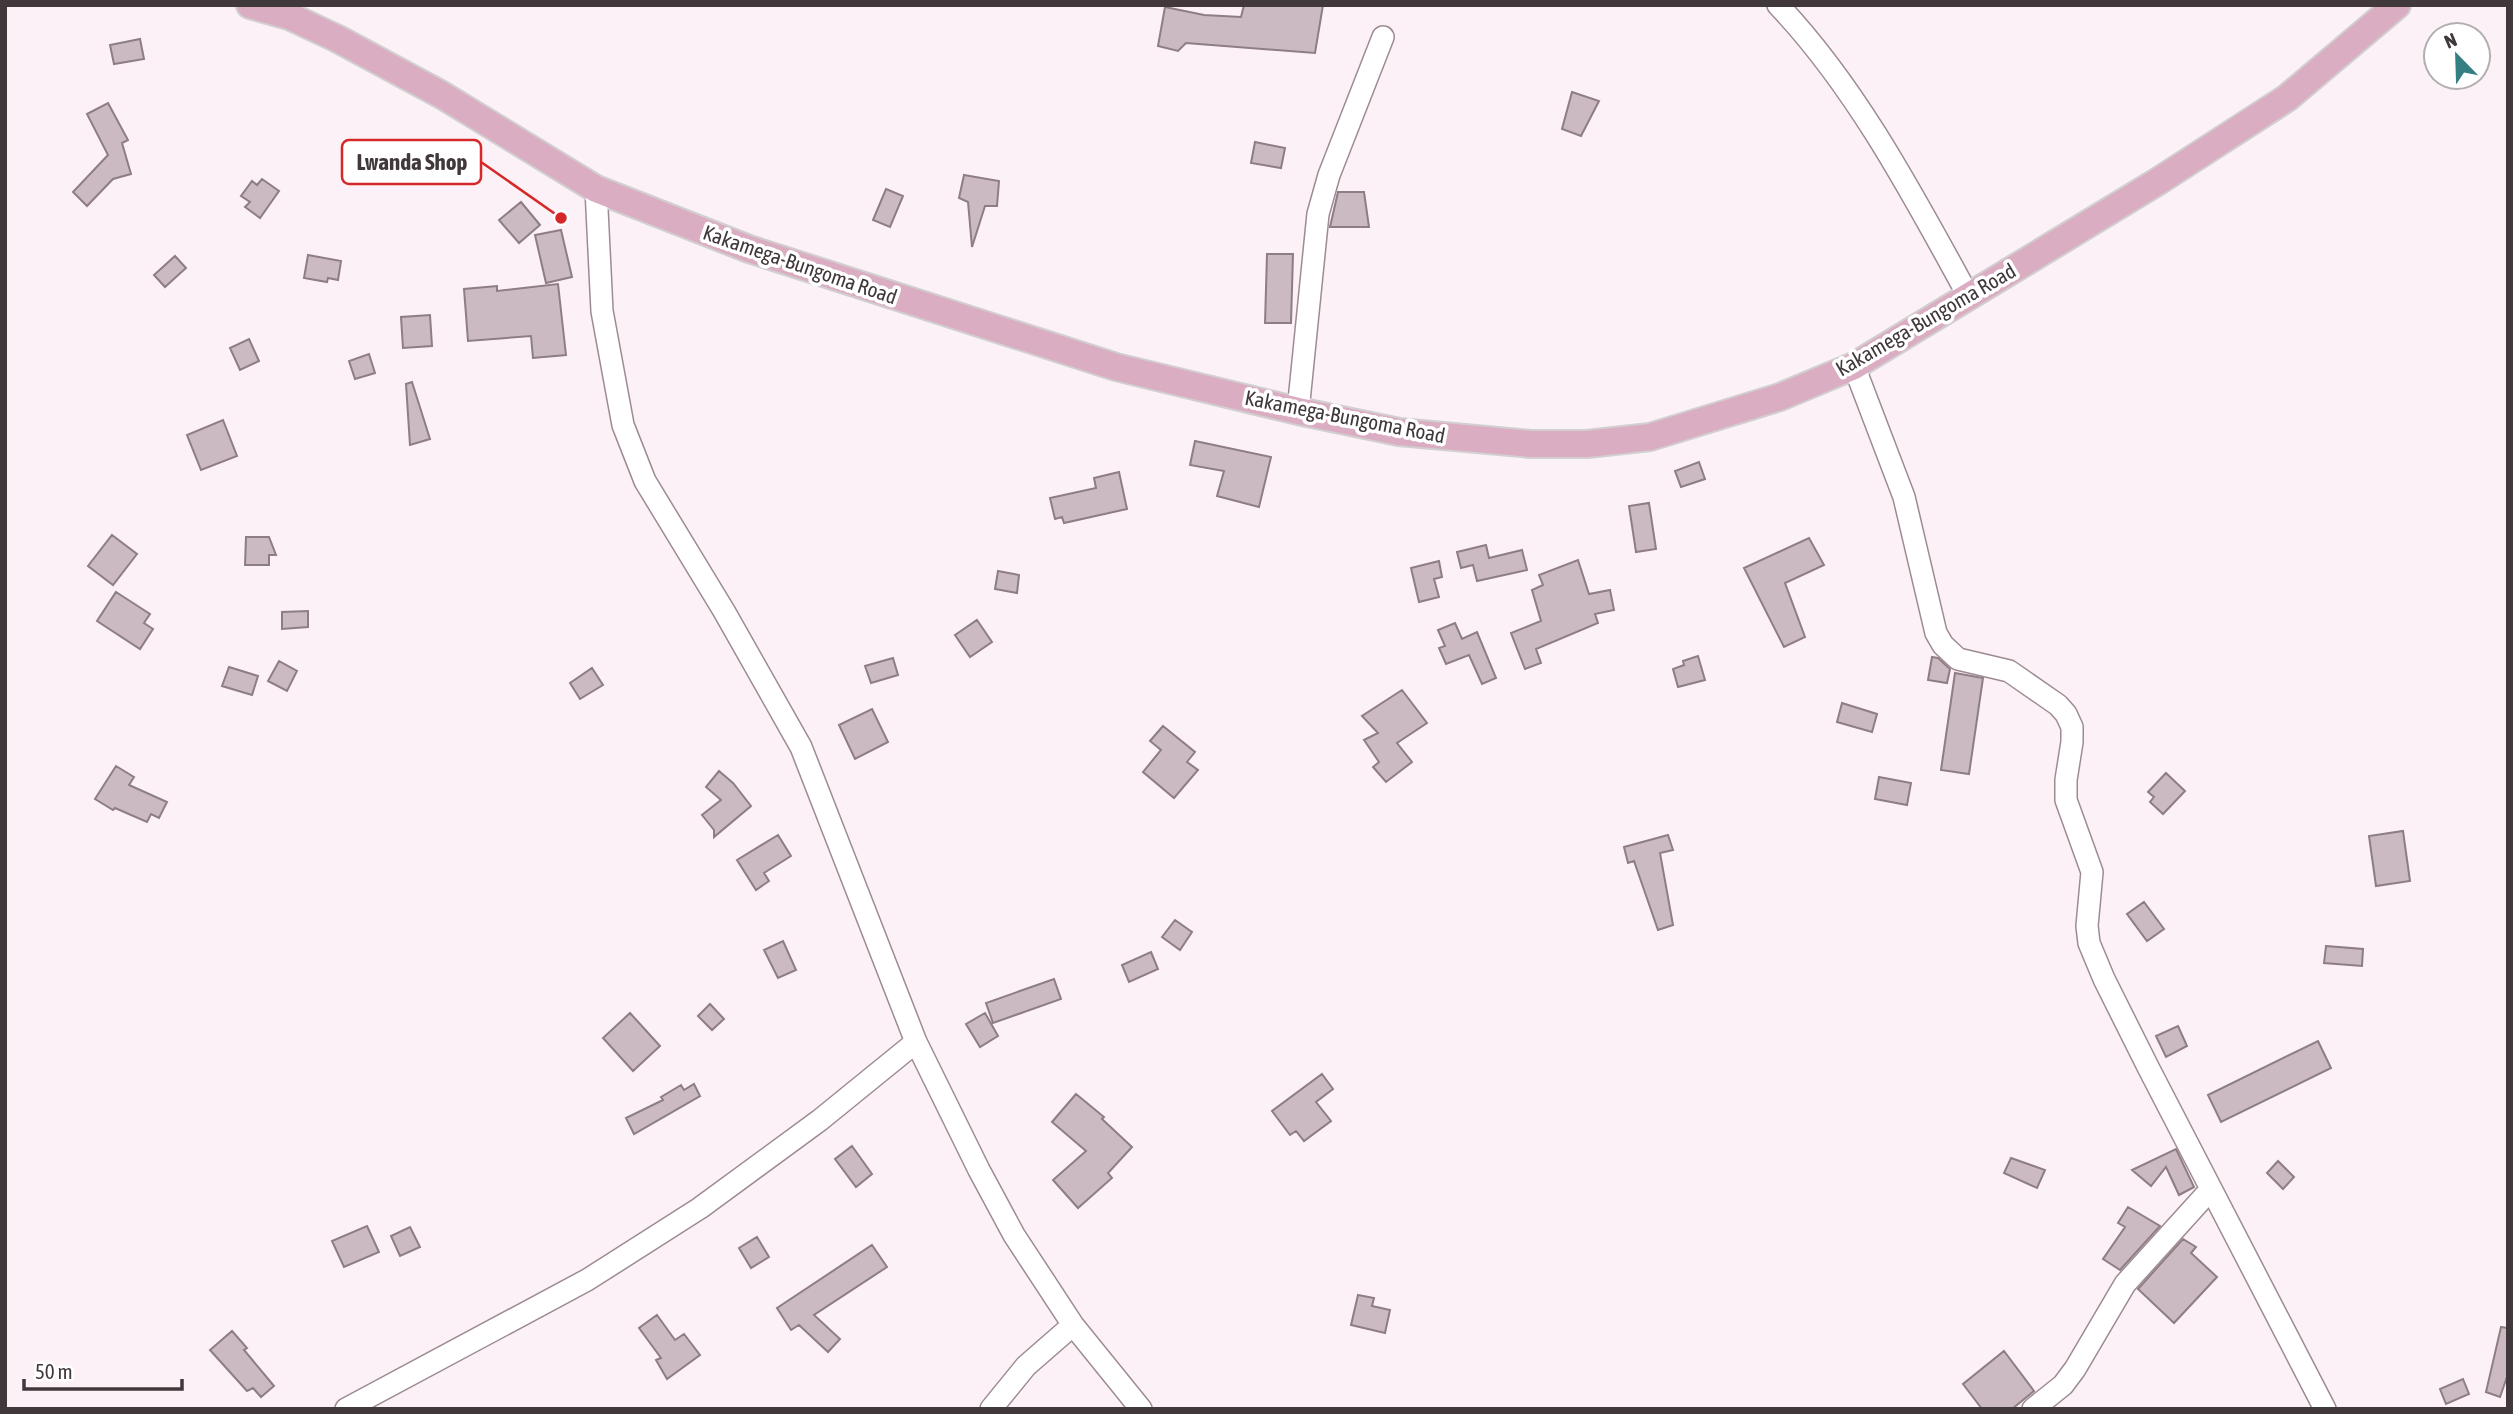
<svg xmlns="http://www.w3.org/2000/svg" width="2513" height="1414" font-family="'Asap Condensed',sans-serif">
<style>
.building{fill:#ccbac2;stroke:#8e7d84;stroke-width:2}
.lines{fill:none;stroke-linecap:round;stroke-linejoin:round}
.minor-casing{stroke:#9d8b93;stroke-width:24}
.major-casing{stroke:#d1cfd0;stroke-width:30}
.minor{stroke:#fff;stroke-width:21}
.major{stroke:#dbadc3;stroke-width:26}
.labels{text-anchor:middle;stroke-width:7;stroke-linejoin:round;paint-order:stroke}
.street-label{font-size:21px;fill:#40383b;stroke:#fff}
.leader{fill:none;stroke:#d62828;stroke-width:2.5}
.callout-dot{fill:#d62828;stroke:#fff;stroke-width:2.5}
.callout{fill:#fff;stroke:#d62828;stroke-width:2.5}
.callout-label{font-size:23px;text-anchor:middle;font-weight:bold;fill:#40383b}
</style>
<rect width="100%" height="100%" fill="#fcf1f6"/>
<!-- building -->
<path class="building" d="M1244,5H1323L1315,53L1186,43L1178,51L1158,46L1165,7L1204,15L1241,17Z
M140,39L144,59L114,64L110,45Z
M1572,92L1599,101L1581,136L1562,129Z
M108,103L128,140L122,143L131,174L113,179L87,206L73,192L108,155L87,114Z
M1255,142L1285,148L1281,168L1251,163Z
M964,175L999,181L997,206H985L972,247L968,202L959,198Z
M262,179L279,191L260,218L245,207L250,202L241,196L252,181L257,185Z
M886,189L903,196L890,227L873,220Z
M1338,192H1364L1369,227H1330Z
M521,202L540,225L519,243L499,220Z
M561,230L572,277L546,283L535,235Z
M1267,254H1293L1291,323H1265Z
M308,255L341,261L338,280L328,278L327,282L304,278Z
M175,256L186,268L165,287L154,275Z
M558,284L566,355L533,358L531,336L468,341L464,289L497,286V291Z
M430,315L432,346L403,348L401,317Z
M249,339L259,361L240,370L230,348Z
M369,354L375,373L355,379L349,361Z
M412,382L430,439L410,445L406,384Z
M223,420L237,456L201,470L187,435Z
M1195,441L1271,457L1259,507L1217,496L1224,471L1190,465Z
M1699,462L1705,479L1681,487L1675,471Z
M1119,472L1127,509L1064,523L1062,517L1055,519L1050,498L1096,488L1094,478Z
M1649,503L1656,549L1636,552L1629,506Z
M112,535L137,554L113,585L88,566Z
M246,537H269L276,555H269V565H245Z
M1809,538L1824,565L1785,583L1805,637L1784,647L1744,568Z
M1486,545L1489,558L1522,550L1527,570L1477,581L1473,565L1461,568L1457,552Z
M1578,560L1589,594L1610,590L1614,610L1595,614L1598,623L1536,649L1541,663L1525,669L1511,633L1541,621L1532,590L1543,585L1539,575Z
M1439,561L1442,577L1434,579L1439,597L1419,602L1411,568Z
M998,571L1019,575L1017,593L995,589Z
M116,592L150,614L144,623L153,629L140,649L97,621Z
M308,611V627L282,629V612Z
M977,620L992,642L970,657L955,635Z
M1455,623L1462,639L1477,632L1496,678L1482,684L1469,655L1446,664L1439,648L1445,646L1438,630Z
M1698,656L1705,680L1678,687L1673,669L1684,665L1683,661Z
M1932,657L1938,658L1950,669L1947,683L1928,680Z
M893,658L898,675L871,683L865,666Z
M279,661L297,671L287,691L268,681Z
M229,667L258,676L252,695L222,686Z
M592,668L603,685L580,699L570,683Z
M1955,673L1983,678L1969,774L1941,770Z
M1402,690L1427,723L1397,743L1412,762L1386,782L1373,767L1379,762L1364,740L1378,733L1362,716Z
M1842,703L1877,714L1872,732L1837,722Z
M872,709L888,742L855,759L839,725Z
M1163,726L1195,752L1187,762L1198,770L1174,798L1143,772L1161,750L1150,741Z
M116,766L134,777L129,785L167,802L159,818L151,814L147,822L115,808L113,810L95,799Z
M719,771L733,783L751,806L714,837V830L702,815L721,800L706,787Z
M2166,773L2185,791L2163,814L2150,802L2154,797L2148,792Z
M1879,777L1911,783L1907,805L1875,799Z
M2403,831L2410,881L2376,886L2369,836Z
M778,835L791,856L764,873L769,881L756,890L737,860Z
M1668,835L1673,850L1660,853L1673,925L1658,930L1634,861L1628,863L1624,847Z
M2144,902L2164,929L2147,941L2127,914Z
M1175,920L1192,932L1180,950L1162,937Z
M783,941L796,970L778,978L764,950Z
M2326,946L2363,949L2362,966L2324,963Z
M1151,952L1158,969L1129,982L1122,965Z
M1054,979L1061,999L993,1023L986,1003Z
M710,1004L724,1019L712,1030L698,1016Z
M630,1013L660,1046L633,1071L603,1038Z
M985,1013L998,1036L980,1047L966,1024Z
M2178,1026L2187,1046L2166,1057L2156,1036Z
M2318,1041L2331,1068L2221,1122L2208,1095Z
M1322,1074L1333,1089L1316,1102L1331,1121L1304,1141L1296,1131L1290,1135L1272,1111Z
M694,1084L700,1096L634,1134L626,1118L663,1100L661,1097L681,1085L684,1090Z
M1076,1094L1104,1117L1102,1119L1132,1147L1108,1173L1112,1178L1078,1208L1053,1180L1086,1151L1052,1122Z
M852,1146L872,1174L856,1187L835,1159Z
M2176,1149L2194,1187L2179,1195L2166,1167L2151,1186L2132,1170Z
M2011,1158L2045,1170L2037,1188L2004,1173Z
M2278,1161L2294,1177L2283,1189L2267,1173Z
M2128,1207L2160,1226L2120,1270L2103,1259L2125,1227L2118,1223Z
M367,1226L379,1252L344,1267L332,1241Z
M410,1227L420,1247L400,1256L391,1236Z
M757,1237L769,1257L751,1268L739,1248Z
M2183,1239L2196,1247L2191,1253L2217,1277L2174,1323L2138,1289Z
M872,1245L887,1267L814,1315L840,1339L828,1352L799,1325L791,1330L777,1308Z
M1358,1295L1374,1298L1372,1306L1390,1310L1385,1333L1351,1325Z
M657,1315L675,1340L684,1334L700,1355L667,1379L656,1360L661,1358L639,1328Z
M2501,1327L2508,1328V1374L2500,1397L2486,1392Z
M232,1331L247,1348L244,1350L274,1386L261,1397L253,1388L247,1391L210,1350Z
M2004,1351L2034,1391L2012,1409H1982L1963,1384Z
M2463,1379L2469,1394L2446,1404L2440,1389Z"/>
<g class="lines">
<defs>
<path id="minor" d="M1778,5C1857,88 1914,197 1969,297
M596,189L602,311L623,425L645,481L724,611L801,747L916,1042L979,1170L1014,1235L1073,1325L1141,1409
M1854,366L1904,497L1936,633L1943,645L1958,659L2009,671L2058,705L2066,714L2072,727V742L2066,780V800L2092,872L2087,926L2089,943L2104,979L2148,1067L2325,1409
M1298,411L1318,214L1329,175L1383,37
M346,1409L587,1280L700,1208L820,1120L916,1042
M991,1409L1026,1366L1073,1325
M2033,1409L2063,1385L2075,1369L2125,1284L2211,1189"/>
<path id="major" d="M250,5L289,16L338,39L442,95L596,189L749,249L1116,367L1298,411L1399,432L1531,444H1587L1650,437L1780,397L1854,366L2157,182L2287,98L2397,5"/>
</defs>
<!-- minor casing -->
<use href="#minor" class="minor-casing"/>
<!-- major casing -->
<use href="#major" class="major-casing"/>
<!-- minor -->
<use href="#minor" class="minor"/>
<!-- major -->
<use href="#major" class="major"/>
</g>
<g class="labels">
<!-- street labels -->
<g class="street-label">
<text transform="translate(800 265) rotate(19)" y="7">Kakamega-Bungoma Road</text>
<text transform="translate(1926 320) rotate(-30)" y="7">Kakamega-Bungoma Road</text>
<text transform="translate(1345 417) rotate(11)" y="7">Kakamega-Bungoma Road</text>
</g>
</g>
<!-- callouts -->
<path class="leader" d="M561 218L481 162"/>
<circle class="callout-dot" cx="561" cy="218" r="7"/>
<rect class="callout" x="342" y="140" width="139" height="44" rx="7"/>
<g class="callout-label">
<text x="412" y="170">Lwanda Shop</text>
</g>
<!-- border -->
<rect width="2513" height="1414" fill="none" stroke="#40383b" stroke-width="14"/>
<!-- north arrow -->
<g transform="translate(2457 56) rotate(337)"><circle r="33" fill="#ffffff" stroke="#b3afb1" stroke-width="2"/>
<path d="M0-5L12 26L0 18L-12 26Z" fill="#357e81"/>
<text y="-10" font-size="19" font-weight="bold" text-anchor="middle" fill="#40383b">N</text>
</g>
<!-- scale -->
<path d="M24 1379v10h158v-10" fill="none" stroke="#40383b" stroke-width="3.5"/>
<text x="35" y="1379" font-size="21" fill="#40383b" stroke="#ffffff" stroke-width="5" paint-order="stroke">50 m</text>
</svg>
